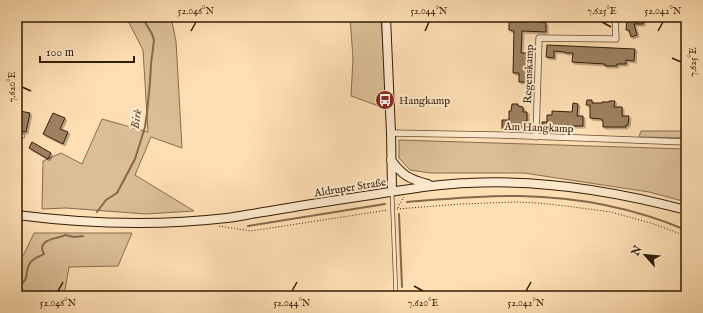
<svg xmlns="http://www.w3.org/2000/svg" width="703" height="313" font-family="'IM FELL English',serif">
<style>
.green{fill:#dbbe96;stroke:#876d4e}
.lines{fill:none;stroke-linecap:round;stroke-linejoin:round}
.stream{stroke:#83694a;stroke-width:2}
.building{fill:#9d8160;stroke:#331c06;filter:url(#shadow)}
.lane-casing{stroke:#664d31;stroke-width:4.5}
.street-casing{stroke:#664d31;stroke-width:7}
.secondary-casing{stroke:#331c06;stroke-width:10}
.path{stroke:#331c06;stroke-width:1;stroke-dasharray:1 2;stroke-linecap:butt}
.lane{stroke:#feeace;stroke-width:3}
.street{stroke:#feeace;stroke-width:5.5}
.secondary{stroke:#feeace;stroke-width:8}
.ticks{fill:none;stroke:#331c06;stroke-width:1.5}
.labels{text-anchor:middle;stroke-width:4;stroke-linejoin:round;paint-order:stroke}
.street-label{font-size:11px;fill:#331c06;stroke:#feeace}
.poi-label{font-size:11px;fill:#331c06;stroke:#feeace;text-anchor:start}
.water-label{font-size:12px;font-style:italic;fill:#62492e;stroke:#feeace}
.neatline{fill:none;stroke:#331c06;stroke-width:1.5}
.ticks-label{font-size:10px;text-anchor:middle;fill:#331c06}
</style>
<defs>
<filter id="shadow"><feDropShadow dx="2" dy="2" stdDeviation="0" flood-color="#0004"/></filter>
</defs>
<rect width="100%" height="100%" fill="#fedfb3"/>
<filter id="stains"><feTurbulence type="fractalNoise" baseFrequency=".005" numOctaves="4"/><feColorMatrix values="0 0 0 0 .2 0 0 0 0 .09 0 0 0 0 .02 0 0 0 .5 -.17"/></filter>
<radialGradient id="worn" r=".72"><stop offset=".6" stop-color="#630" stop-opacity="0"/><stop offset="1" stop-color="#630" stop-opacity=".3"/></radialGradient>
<!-- green -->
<path class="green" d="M126,17H171L176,41L182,148L151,137L135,175L194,211L146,214L66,208L42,209L43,161L61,153L82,164L102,119L148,132L143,50Z
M350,17H381L387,109L351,96L353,58Z
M641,131H686V138L639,137Z
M399,140L686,149V202L649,192L524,173H430L410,170L399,158Z
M34,233H132L118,266L69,267L64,296H17V262L24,254Z"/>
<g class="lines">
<!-- stream -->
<path class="stream" d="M407,202C444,199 482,195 520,196C576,197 634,208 686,230
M97,212L106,200L117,193L135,159L145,127L147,113L150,82L151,64L154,40L152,34L142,17
M399,214L402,287
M248,226L385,204
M17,286C32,279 23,273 30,263C33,258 39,257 44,254C43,252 42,250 42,248C43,238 58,239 65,235L74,237L83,236"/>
</g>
<!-- building -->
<path class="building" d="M528,17H533V18L540,19V22L546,23V32L522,31L521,53H528L527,74H530V82H519V73H513L514,31L509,30V22H528Z
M634,17H643V24H634L637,35L631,37L629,30H626L627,19H634Z
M547,45L635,49L634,61L626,60V64H617V66H605V64L572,62L573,53H565V52L554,51V58L546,57Z
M587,100H592V103H602V102H609V101H615L614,107H622V116H629L628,125H626V127H603V121H602V119L590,118V105H586Z
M573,103L578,104L577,116H583V126H568V127H553L552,130H542V122H547V115H552V111L572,112Z
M512,104H518V106L523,107V112H527V121H525V130L502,129V120H509V111H511Z
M20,111L30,113L26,132L17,131Z
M53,113L65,118L60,129L68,132L63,144L43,134Z
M32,142L51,153L48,159L29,148Z"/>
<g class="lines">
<defs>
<path id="lane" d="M17,134L23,136
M392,192L396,296"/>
<path id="street" d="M391,133L500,135L686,142
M536,137L539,38L616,39L615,17"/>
<path id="secondary" d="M386,17L391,133L392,191
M391,160C403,176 409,179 428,184
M17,215C87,224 157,226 227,218C241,216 256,213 270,211C304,205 337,200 371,195C403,190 435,184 468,183C542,179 615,191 686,210"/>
</defs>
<!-- lane casing -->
<use href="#lane" class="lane-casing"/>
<!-- street casing -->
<use href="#street" class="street-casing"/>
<!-- secondary casing -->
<use href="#secondary" class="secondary-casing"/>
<!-- path -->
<path class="path" d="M398,208L399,205L404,197
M397,209L461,204L516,202L538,203L566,206L611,212L654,224L686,236
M219,226L251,231L388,210"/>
<!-- lane -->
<use href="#lane" class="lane"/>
<!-- street -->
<use href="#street" class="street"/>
<!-- secondary -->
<use href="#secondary" class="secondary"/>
</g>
<!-- ticks -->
<path class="ticks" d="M602,22L611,27M191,31L196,22M425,31L429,22M658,31L663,22M672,58L681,62M22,87L31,91M414,286L423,291M58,291L63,282M292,291L297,282M526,291L531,282"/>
<!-- icons -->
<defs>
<symbol id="bus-disc" viewBox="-11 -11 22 22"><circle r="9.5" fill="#8f2418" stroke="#feeace"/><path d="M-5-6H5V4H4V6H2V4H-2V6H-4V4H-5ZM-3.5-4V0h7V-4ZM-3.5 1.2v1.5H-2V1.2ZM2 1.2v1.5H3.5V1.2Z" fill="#fff"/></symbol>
</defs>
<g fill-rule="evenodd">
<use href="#bus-disc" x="374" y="89" width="22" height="22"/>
</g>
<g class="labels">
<!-- street labels -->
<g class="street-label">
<text transform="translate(528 74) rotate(-88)" y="4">Regenskamp</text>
<text transform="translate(539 127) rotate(2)" y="4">Am Hangkamp</text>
<text transform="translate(350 187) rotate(-9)" y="4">Aldruper Straße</text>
</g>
<!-- poi labels -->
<g class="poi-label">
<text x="399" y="104">Hangkamp</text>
</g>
<!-- water labels -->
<g class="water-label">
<text transform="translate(136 119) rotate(-81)" y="4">Birk</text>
</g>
</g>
<!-- margin -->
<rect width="703" height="313" fill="none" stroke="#fedfb3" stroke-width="44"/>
<!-- north arrow -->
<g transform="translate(645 255) rotate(297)" stroke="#feeace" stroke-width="3" paint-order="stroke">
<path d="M0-3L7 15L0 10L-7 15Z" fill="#331c06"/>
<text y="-6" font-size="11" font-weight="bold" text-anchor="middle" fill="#331c06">N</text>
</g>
<!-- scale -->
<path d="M40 56v6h94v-6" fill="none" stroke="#331c06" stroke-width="2"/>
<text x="46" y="56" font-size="12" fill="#331c06" stroke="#feeace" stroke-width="3" paint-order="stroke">100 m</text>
<rect x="22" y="22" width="659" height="269" class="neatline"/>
<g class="ticks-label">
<text x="196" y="14">52.046°N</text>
<text x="429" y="14">52.044°N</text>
<text x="602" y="14">7.625°E</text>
<text x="663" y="14">52.042°N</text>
<text transform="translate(692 62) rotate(-90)" y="4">7.625°E</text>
<text transform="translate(11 87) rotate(-90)" y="4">7.620°E</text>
<text x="58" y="306">52.046°N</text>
<text x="292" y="306">52.044°N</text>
<text x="423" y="306">7.620°E</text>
<text x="526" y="306">52.042°N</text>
</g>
<rect width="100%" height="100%" filter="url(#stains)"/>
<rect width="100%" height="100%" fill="url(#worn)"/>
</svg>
